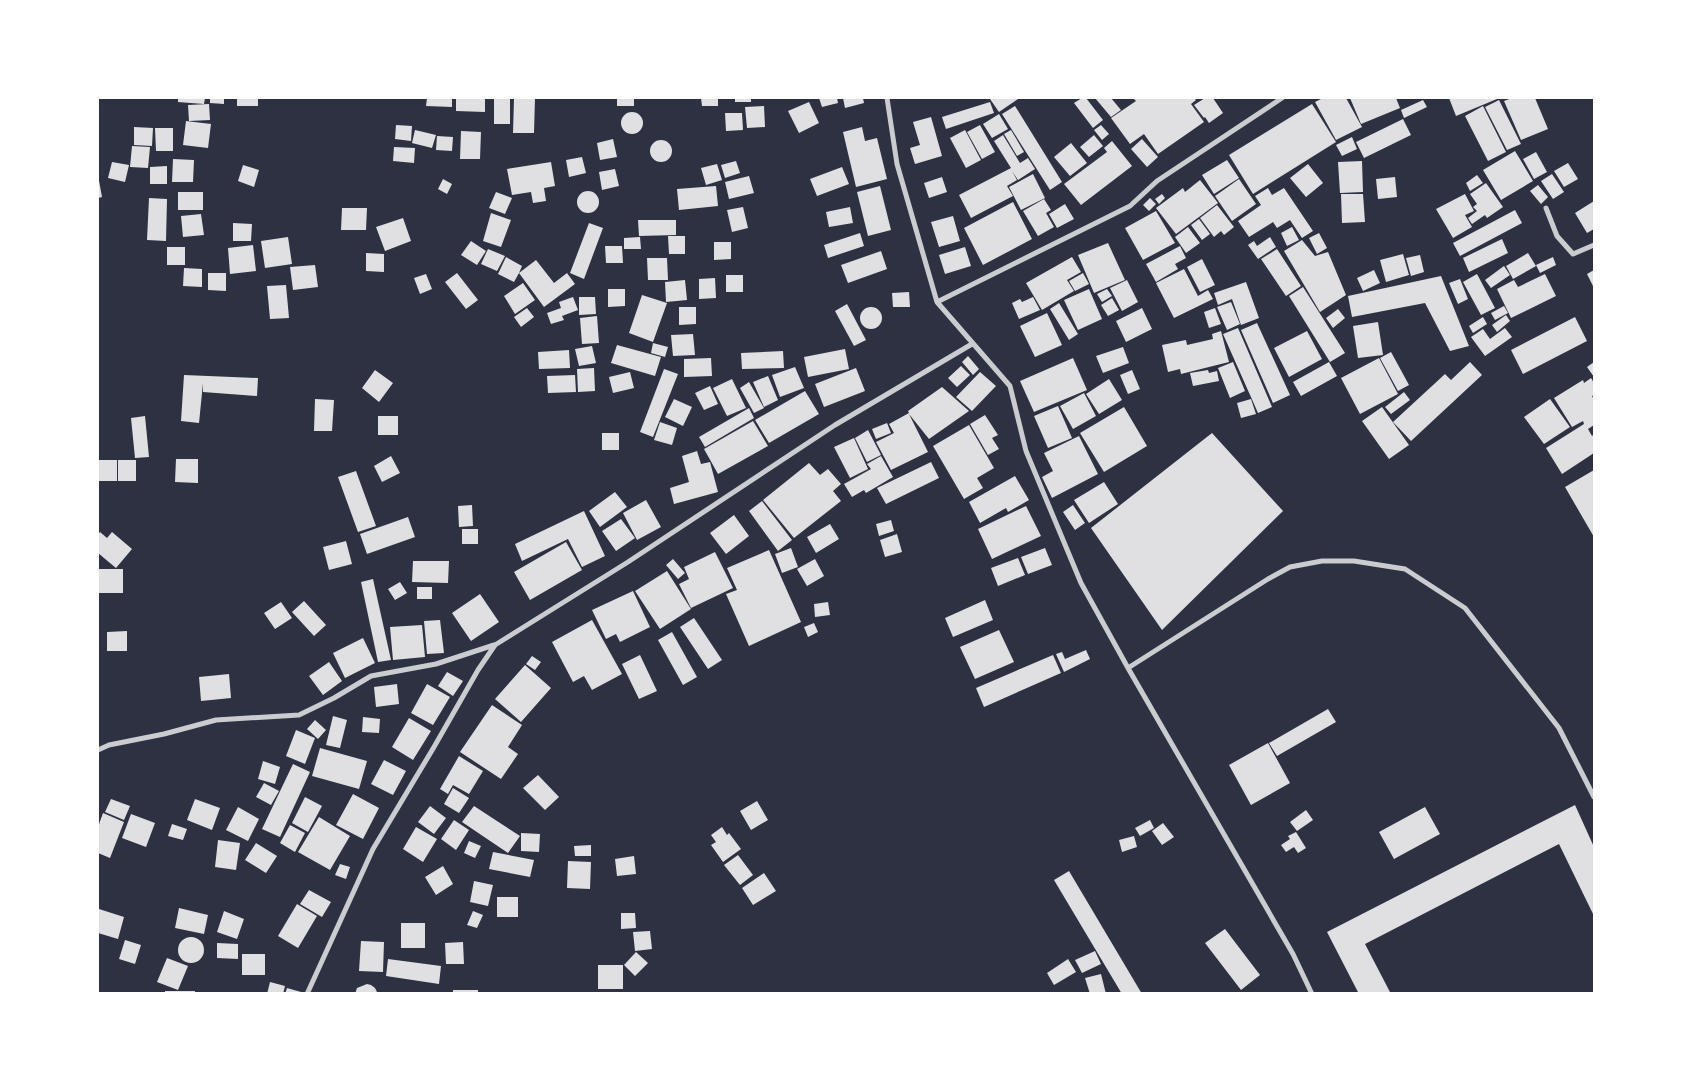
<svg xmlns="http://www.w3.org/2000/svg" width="1692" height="1091" font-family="'Asap Condensed',sans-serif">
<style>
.building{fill:#e0e0e3}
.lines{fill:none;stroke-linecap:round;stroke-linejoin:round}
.minor{stroke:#caccd0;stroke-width:5}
</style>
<rect width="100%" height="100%" fill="#2d3142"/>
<!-- building -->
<path class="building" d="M178,98H205L204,104L178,102Z
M210,98H224V104L210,103Z
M237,98H258V106H237Z
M427,98H452V107L426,106Z
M456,98H485V112L456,111Z
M494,98H510V124H494Z
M514,98H535L534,133H513Z
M617,98H634V106H617Z
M701,98H718V106H702Z
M735,98H751V102H735Z
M819,98H837L838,103L822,107Z
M843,98H863L864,103L845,108Z
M992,98H1017L1018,99L999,112L990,99Z
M1082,98H1086L1103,120L1093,128L1074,103Z
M1095,98H1111L1121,110L1111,117Z
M1133,98H1194L1196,100L1191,104L1204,122L1158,154L1144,134L1130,144L1111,118L1136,101Z
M1205,98H1213L1223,113L1209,123L1205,117L1204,118L1194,105Z
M1323,98H1346L1362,127L1336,140L1315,102Z
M1350,98H1396L1400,108L1361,124Z
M1449,98H1496L1497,99L1456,116Z
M1512,98H1535L1548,129L1521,140L1504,101Z
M1423,100L1427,107L1404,118L1401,110Z
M1499,100L1521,144L1507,150L1485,107Z
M809,102L819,123L799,133L788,111Z
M990,102L994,113L946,129L942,117Z
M209,104L210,120L189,121L188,105Z
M1312,104L1336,142L1253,194L1229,155Z
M764,106L765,127L747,128L745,107Z
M1015,106L1062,182L1050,190L1002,114Z
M1483,106L1506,152L1488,161L1465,116Z
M621 123a11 11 0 1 1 22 0a11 11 0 1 1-22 0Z
M725,113H742L743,130L726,131Z
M999,114L1008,129L992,138L983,124Z
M931,117L942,156L915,164L910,148L920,145L913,122Z
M1403,119L1411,135L1364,158L1356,142Z
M186,121L211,124L208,148L183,145Z
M396,125L412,126L411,141L395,139Z
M980,125L995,152L982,159L967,132Z
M1101,125L1109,134L1102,140L1094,130Z
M134,127L153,128L152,146L134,145Z
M862,127L865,141L877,138L887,179L856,187L843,132Z
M155,128H173V151H156Z
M415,130L436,135L432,148L412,143Z
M965,130L981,160L966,168L950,138Z
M1011,130L1024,152L1017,156L1004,134Z
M461,131L481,132L480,159H460Z
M1003,135L1020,163L1028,158L1035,169L1018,180L1012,171L1017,180L1007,186L1013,196L971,218L959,195L1011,168L994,141Z
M1094,135L1103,146L1089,157L1080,147Z
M437,136L453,137L452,151L436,150Z
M1352,137L1357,149L1342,156L1336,145Z
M613,139L617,157L600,160L597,143Z
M1142,139L1158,157L1147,167L1131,149Z
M650 151a11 11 0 1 1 22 0a11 11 0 1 1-22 0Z
M1112,141L1132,166L1081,205L1064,184L1107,152L1104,148Z
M1071,143L1087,163L1070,176L1054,157Z
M132,146L150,147L148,168L130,167Z
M394,147L415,148L414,163L393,161Z
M1515,151L1533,181L1501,200L1483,170Z
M1536,152L1547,172L1534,179L1523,159Z
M582,157L586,173L569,177L566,160Z
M173,159L194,160L193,182H172Z
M1227,160L1239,178L1214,194L1202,175Z
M736,161L740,173L725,178L721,165Z
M1362,161L1363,192L1340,193L1338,162Z
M112,162L129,165L125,182L108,178Z
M551,162L555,186L544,188L546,201L533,203L531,192L512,195L507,169Z
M1568,163L1578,179L1564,187L1554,171Z
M717,164L722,180L706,185L701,168Z
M1308,164L1323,183L1306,197L1290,178Z
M243,165L259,170L254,187L238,181Z
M167,166V184H150V167Z
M842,167L849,184L817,196L810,179Z
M615,169L619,186L602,190L599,172Z
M1033,174L1045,198L1021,210L1009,187Z
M1552,174L1564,192L1553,199L1541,181Z
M98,175L102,197L98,198Z
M1477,175L1483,183L1470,191L1466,183Z
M749,176L754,193L729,199L725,182Z
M942,177L947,192L929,198L924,183Z
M1395,177L1397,197L1378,199L1376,179Z
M443,179L452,184L447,194L438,189Z
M1239,179L1256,204L1232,221L1215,196Z
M1200,180L1218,203L1176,234L1156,208L1183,188L1185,192Z
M1486,183L1503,207L1487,218L1485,215L1472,224L1468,218L1477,211L1473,207L1477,204L1470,194Z
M1538,185L1548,197L1541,204L1530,191Z
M716,186L718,206L679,210L677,189Z
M880,186L891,230L868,236L857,192Z
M1268,188L1272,195L1284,188L1313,231L1302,238L1290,220L1277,228L1273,222L1249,237L1238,221L1261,205L1255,196Z
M577 202a11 11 0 1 1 22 0a11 11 0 1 1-22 0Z
M178,192H203V210H178Z
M496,192L512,198L505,214L489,208Z
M1162,194L1165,198L1159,204L1155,199Z
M1341,194H1363L1365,222L1342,223Z
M1465,194L1474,211L1465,215L1472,227L1453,238L1436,209Z
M149,198L167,199L166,241L147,240Z
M1150,198L1156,204L1149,211L1143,205Z
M1044,199L1051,210L1046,213L1054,227L1038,236L1023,211Z
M1594,201V229L1587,233L1575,213Z
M1013,202L1032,239L983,265L964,228Z
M1065,204L1074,219L1057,228L1049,214Z
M1217,205L1234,227L1224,235L1221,231L1214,237L1200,218Z
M743,207L748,228L732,232L727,210Z
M850,207L853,223L829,227L826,212Z
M342,208H367L366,230H341Z
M1515,210L1522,223L1460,256L1453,243Z
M1156,211L1175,243L1143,260L1125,228Z
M491,213L511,220L501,247L483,241Z
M201,214L204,235L183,237L181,216Z
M953,216L960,241L939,247L931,222Z
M403,218L411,241L385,251L376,227Z
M1199,219L1210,234L1202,240L1191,225Z
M638,220H676V235L639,236Z
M233,223L252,224L251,241H233Z
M589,223L603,228L584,279L570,273Z
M1188,227L1200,243L1186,253L1175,237Z
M1292,227L1299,240L1287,246L1281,233Z
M860,233L864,246L828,258L824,245Z
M1319,233L1327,248L1317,254L1309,238Z
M668,236H685V254H669Z
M288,237L292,264L265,268L261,241Z
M640,237L641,249H624V238Z
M1270,237L1276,247L1258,259L1248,245L1254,241L1257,246Z
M1502,239L1508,253L1469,272L1463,258Z
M1302,240L1315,256L1328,252L1346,295L1320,312L1284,251Z
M471,241L486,251L477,265L461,255Z
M714,242H731V259L714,260Z
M1108,243L1125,280L1094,293L1078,255Z
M253,245L256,271L230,274L228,248Z
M605,246H622L623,263H606Z
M1180,246L1186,258L1175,264L1178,269L1156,282L1146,264Z
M167,247H185V265H167Z
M965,247L971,266L945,274L939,255Z
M488,249L505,256L497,271L481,264Z
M1277,249L1301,286L1286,296L1261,259Z
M881,251L887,269L848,283L841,265Z
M366,253L384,254V272L366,271Z
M1528,253L1536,266L1513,279L1506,266Z
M1403,254L1409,275L1386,282L1380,260Z
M1420,255L1424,272L1411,276L1406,258Z
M506,257L522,266L519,273L536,260L554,283L567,273L575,284L544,307L519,273L514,282L498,274Z
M1072,257L1081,272L1067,280L1074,291L1042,310L1026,283Z
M1553,257L1556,265L1540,273L1536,265Z
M647,258H667L668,280H648Z
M1202,259L1215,285L1200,292L1187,267Z
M315,265L318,287L293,290L290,267Z
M1504,266L1510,275L1491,288L1485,280Z
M184,268L202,269V287L183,286Z
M1184,269L1198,296L1208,290L1213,299L1174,318L1156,283Z
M1374,270L1380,283L1363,291L1357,278Z
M1594,270V288L1587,274Z
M208,273H226V291L208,290Z
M457,273L478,300L466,309L445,282Z
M1083,273L1089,284L1075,291L1069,281Z
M426,274L432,289L420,294L414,278Z
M1477,274L1495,308L1481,315L1463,282Z
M1545,274L1556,296L1511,318L1497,289L1514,280L1518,287Z
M726,275H743V292H726Z
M1441,276L1469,346L1450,351L1425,303L1352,317L1348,296Z
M715,278L716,298L699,299V279Z
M1460,279L1468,299L1458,304L1449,283Z
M685,280L687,300L666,302L665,282Z
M1127,280L1138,302L1122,311L1110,288Z
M1246,282L1259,318L1241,325L1232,299L1218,305L1214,293Z
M523,283L535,300L515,314L504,296Z
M286,285L289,318L270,319L267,286Z
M1303,287L1345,353L1330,362L1289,296Z
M608,289H625V306L608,307Z
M1089,289L1102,319L1078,330L1064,300Z
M1107,289L1112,296L1102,302L1097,294Z
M909,292L910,307H893L892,293Z
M642,295L667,303L653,342L629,333Z
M573,297L578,310L562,316L564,320L551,324L547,313L561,308L559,302Z
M579,297H595L596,314L579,315Z
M1033,297L1040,310L1019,319L1012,303L1020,299L1022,302Z
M1112,298L1119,310L1108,316L1101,305Z
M1231,302L1240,324L1227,330L1217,307Z
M1059,303L1078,334L1069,340L1050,309Z
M847,304L866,340L854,346L835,311Z
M1504,306L1508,313L1495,320L1491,313Z
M860 318a11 11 0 1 1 22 0a11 11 0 1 1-22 0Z
M679,307H696V324L679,325Z
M527,308L534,317L521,327L514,317Z
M1142,308L1152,329L1126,342L1116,321Z
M1215,308L1221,324L1209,328L1204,312Z
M1338,309L1345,318L1333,328L1326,318Z
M1047,313L1062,345L1035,357L1020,326Z
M1506,315L1510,321L1497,332L1492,325Z
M597,316L599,343L582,344L580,318Z
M1483,317L1487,324L1473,333L1469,326Z
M1575,317L1587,341L1523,374L1511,350Z
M1378,322L1383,355L1358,358L1353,326Z
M1257,323L1290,395L1273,403L1241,330Z
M1238,328L1272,407L1258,413L1223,334Z
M1505,328L1512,337L1485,356L1471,337L1483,329L1490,339Z
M1221,331L1229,362L1181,374L1180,369L1168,372L1162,345L1186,340L1187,345L1213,339L1212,334Z
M1307,331L1322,359L1289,377L1274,348Z
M693,334L695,355L673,356L671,335Z
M653,343L668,347L665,357L651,353Z
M617,345L661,357L655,376L611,363Z
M592,346L596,363L579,366L575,349Z
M1123,347L1129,363L1103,373L1096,356Z
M845,349L849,369L808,377L804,357Z
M569,350L570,368L539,369L538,352Z
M783,351L784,368L742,369L741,353Z
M1391,352L1409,385L1398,391L1380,358Z
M968,356L979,369L973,375L962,362Z
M711,358L712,376L684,377V359Z
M1073,358L1087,390L1034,412L1020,381Z
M1379,358L1398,394L1360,414L1341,378Z
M1233,362L1245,391L1230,398L1218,368Z
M1329,362L1337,376L1301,396L1293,382Z
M1470,362L1482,375L1411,441L1393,422L1445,374L1451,380Z
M1594,362V377L1587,367Z
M961,366L970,375L957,387L948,378Z
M795,367L804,388L780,397L772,375Z
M594,368L595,391L578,392L577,369Z
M856,368L865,391L824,407L815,384Z
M664,369L678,374L653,437L640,432Z
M375,370L393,383L379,402L362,388Z
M1132,370L1140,389L1128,394L1120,375Z
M1208,370L1209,373L1217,371L1219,381L1193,386L1190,373Z
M630,372L634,388L613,393L609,377Z
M980,372L996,386L972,411L956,397Z
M184,375L258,378L257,396L203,392V383L199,423L181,421Z
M575,375L576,392L548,393L547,376Z
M768,376L778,400L764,407L753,382Z
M1591,378L1594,383V395L1592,396L1594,400V425L1588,429L1592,436L1594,434V453L1562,474L1546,448L1584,424L1583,421L1572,427L1554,398L1583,380L1584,383Z
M732,379L746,408L727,416L713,388Z
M1109,379L1122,400L1099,414L1086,394Z
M749,382L764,408L754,413L740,388Z
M710,386L718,404L704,410L695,393Z
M942,387L969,411L929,439L909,414L928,452L891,470L876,442L894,433L889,424L909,413L908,411Z
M805,391L819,414L769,443L755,420Z
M1404,392L1410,400L1391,414L1385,407Z
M1084,393L1096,416L1073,429L1060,406Z
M315,399L334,400L332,431H314Z
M674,399L692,407L683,426L665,417Z
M1251,399L1256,414L1241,418L1237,403Z
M1550,399L1570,427L1544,444L1524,417Z
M1058,406L1072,438L1048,448L1034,416Z
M1124,407L1147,446L1104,472L1080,433Z
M1382,407L1409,445L1389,459L1362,421Z
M749,408L754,418L705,447L699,437Z
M985,415L998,435L992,438L999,449L988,455L970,424Z
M145,416L149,457L135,458L131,418Z
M378,416H398V435H378Z
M753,421L768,446L718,474L704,449Z
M660,422L677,428L672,445L654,440Z
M887,423L891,433L876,439L872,429Z
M969,425L994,468L977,478L983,488L964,499L933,446Z
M868,430L881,455L867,462L855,438Z
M602,433H619V450H602Z
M1212,433L1283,511L1162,630L1091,528Z
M1079,436L1098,474L1052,498L1042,477L1053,471L1044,453Z
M854,438L868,469L850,478L834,447Z
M697,451L701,464L710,462L718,492L674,504L670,488L689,482L682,456Z
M391,456L400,473L382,482L374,466Z
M881,456L893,477L866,493L864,490L852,497L844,484L871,469L867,464Z
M176,459H198V483L175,482Z
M98,460H117V481H98Z
M118,460H136V481H118Z
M931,462L939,478L886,504L877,488Z
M809,463L820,475L828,469L841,484L833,491L841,501L794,538L763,500Z
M1594,470V537L1565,487Z
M356,471L376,526L358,532L338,477Z
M1015,476L1029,500L1008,512L1006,508L980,523L969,502Z
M1104,482L1118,504L1089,523L1074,500Z
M615,492L627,507L600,527L589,511Z
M646,500L661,527L637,540L623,513Z
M762,501L792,540L778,551L749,511Z
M472,505L473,526L459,527L458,506Z
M1073,505L1085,523L1075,530L1063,512Z
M1026,506L1041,536L992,559L978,529Z
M584,511L605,556L582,567L568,539L522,561L515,544Z
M734,515L749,536L726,554L710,533Z
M408,517L415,537L367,554L360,534Z
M621,519L635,538L616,551L602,531Z
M891,520L894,531L879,536L876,524Z
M830,524L839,539L816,553L807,537Z
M462,529H478V544H462Z
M100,532L107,538L112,532L132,549L116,568L98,553V535Z
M897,534L902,552L885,557L880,540Z
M346,541L352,564L329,570L323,547Z
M566,542L582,570L530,600L514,572Z
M791,548L798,567L782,573L775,554Z
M1045,548L1052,565L1028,574L1021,557Z
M769,550L801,622L749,646L726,594L737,590L727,568Z
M715,552L733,588L691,608L679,584L689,579L684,567Z
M1018,558L1025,575L998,586L991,568Z
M673,559L685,573L678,579L666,565Z
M815,559L824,576L807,586L797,569Z
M413,561H449L448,583L412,582Z
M98,569H123V593H98Z
M667,571L691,609L660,629L635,591Z
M373,579L391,660L378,662L361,582Z
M400,582L407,593L395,600L388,589Z
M417,587H432V599H417Z
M633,591L650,627L620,642L616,634L606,639L592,610Z
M480,594L499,622L471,641L452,613Z
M985,600L993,620L953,637L945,618Z
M304,601L326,625L314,636L292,612Z
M281,602L292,618L275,629L264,613Z
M828,602L830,615L815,617L814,604Z
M694,618L722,660L708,669L680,627Z
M440,620L444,653L427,654L424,621Z
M592,620L622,674L592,690L584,676L573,682L552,642Z
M814,623L818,632L808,637L804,627Z
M422,625L425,657L393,660L390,627Z
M999,630L1014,662L975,679L960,647Z
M127,631V651H107V632Z
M672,632L697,677L683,685L658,640Z
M363,638L375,663L345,678L333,653Z
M1086,650L1090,659L1064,672L1056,654L1062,652L1065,659Z
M640,655L657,691L639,699L622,664Z
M1053,655L1061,673L984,707L976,688Z
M532,656L541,662L535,670L526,664Z
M329,662L342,681L323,695L309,676Z
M525,665L551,688L521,722L495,699Z
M447,672L463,681L453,696L438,686Z
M229,674L231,698L201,701L199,677Z
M397,684L399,704L376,707L374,687Z
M427,684L450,697L433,725L411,713Z
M492,705L522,725L508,747L518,754L501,779L460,752Z
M1328,709L1336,722L1277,756L1269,743Z
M333,716L347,720L340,748L326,745Z
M363,717L380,719L379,733L362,732Z
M409,718L431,731L413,760L392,747Z
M315,720L326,730L318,739L307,729Z
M296,730L315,738L305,764L286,756Z
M1268,743L1290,783L1251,805L1229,765Z
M320,748L367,761L359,789L312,776Z
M459,756L483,771L469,794L453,785L448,794L440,789Z
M384,760L406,771L393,795L371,784Z
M263,761L280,767L275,784L258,779Z
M293,764L310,772L280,837L262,829Z
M538,775L559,797L545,810L523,788Z
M264,783L279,791L271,805L256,797Z
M453,788L469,798L459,813L444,804Z
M353,794L379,808L363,839L336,825Z
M305,797L322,806L308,832L292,823Z
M111,799L130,806L124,820L105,812Z
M195,799L220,808L212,830L187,820Z
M757,801L768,820L751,830L740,811Z
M1575,805L1594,847V916L1559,844L1365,944L1391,994H1359L1327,932Z
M430,806L446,818L434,834L418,822Z
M474,806L520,836L508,853L462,822Z
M238,807L259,819L248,841L226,830Z
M1425,807L1440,834L1394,859L1379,832Z
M1306,810L1313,820L1297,831L1290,822Z
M103,813L124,822L110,858L98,853V827Z
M131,814L155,823L146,847L122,838Z
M319,817L350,836L330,870L298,852Z
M454,820L469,830L456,850L441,839Z
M1150,820L1154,828L1140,836L1135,828Z
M1163,823L1174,837L1162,845L1152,831Z
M172,824L187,829L183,840L168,836Z
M290,825L305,833L295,852L280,843Z
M416,827L437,839L423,862L403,849Z
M722,827L727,835L729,833L741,849L723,862L711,845L716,842L711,835Z
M1296,832L1306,848L1298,853L1294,847L1286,852L1281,845L1290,839L1288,836Z
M521,833L540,834L539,852L521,851Z
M1134,836L1137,847L1122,852L1119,840Z
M218,840L240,843L236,870L215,867Z
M469,841L481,846L475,858L464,853Z
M256,843L277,856L266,873L245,860Z
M591,845V856H575L574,846Z
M493,852L534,860L530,877L489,869Z
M738,855L753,875L740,885L724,865Z
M634,856L636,874L617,876L615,859Z
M568,861L591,862L590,889L567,888Z
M340,864L350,867L346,879L335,875Z
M443,866L453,884L436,895L425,877Z
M1069,871L1142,994H1122L1054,880Z
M764,873L776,891L753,905L742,888Z
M474,881L493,885L488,906L470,902Z
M309,890L331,902L322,917L300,904Z
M497,897H518V917H497Z
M297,904L317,916L298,948L278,936Z
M179,908L208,915L204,934L175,928Z
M99,909L124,917L118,939L98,933Z
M224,911L244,919L237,939L217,932Z
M473,911L483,915L477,928L467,925Z
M621,913H635L636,928L621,929Z
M401,923H425V948H401Z
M1225,929L1260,975L1241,990L1205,943Z
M650,931L652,949L635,951L633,932Z
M178 950a13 13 0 1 1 26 0a13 13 0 1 1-26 0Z
M125,940L141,945L135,964L119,959Z
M361,941L384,942L383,972L359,971Z
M463,942L464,964H446L445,943Z
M217,943L238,944V959L217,958Z
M1095,951L1101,964L1082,973L1075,960Z
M636,952L648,963L635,976L624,965Z
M242,954H265V975H242Z
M167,958L188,966L178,990L157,982Z
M388,959L441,966L439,984L386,976Z
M1068,959L1076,972L1054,985L1047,973Z
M598,965H623V989H598Z
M1101,974L1106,994H1090L1085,978Z
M270,982L285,986L283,994H267Z
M367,984L371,985L375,988L378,994H355L357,988Z
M287,988L301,992L300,994H285Z
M453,990H478V994H453Z
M165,991H195V994H165Z"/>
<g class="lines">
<!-- minor -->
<path class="minor" d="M887,98L897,164L937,302L1010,386L1026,451L1081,583L1128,668L1293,954L1312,994
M1546,208L1557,236L1573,254L1594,245
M937,302L1130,206L1157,181L1282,98
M1128,668L1268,579L1290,567L1322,561H1354L1405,569L1465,608L1559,728L1594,797
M98,750L109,745L164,734L216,720L299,715L334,698L371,676L436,664L494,645
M307,994L373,849L434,747L478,670L495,645L628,562L835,425L972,344"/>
</g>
<!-- border -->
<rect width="1692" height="1091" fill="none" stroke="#ffffff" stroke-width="198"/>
</svg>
